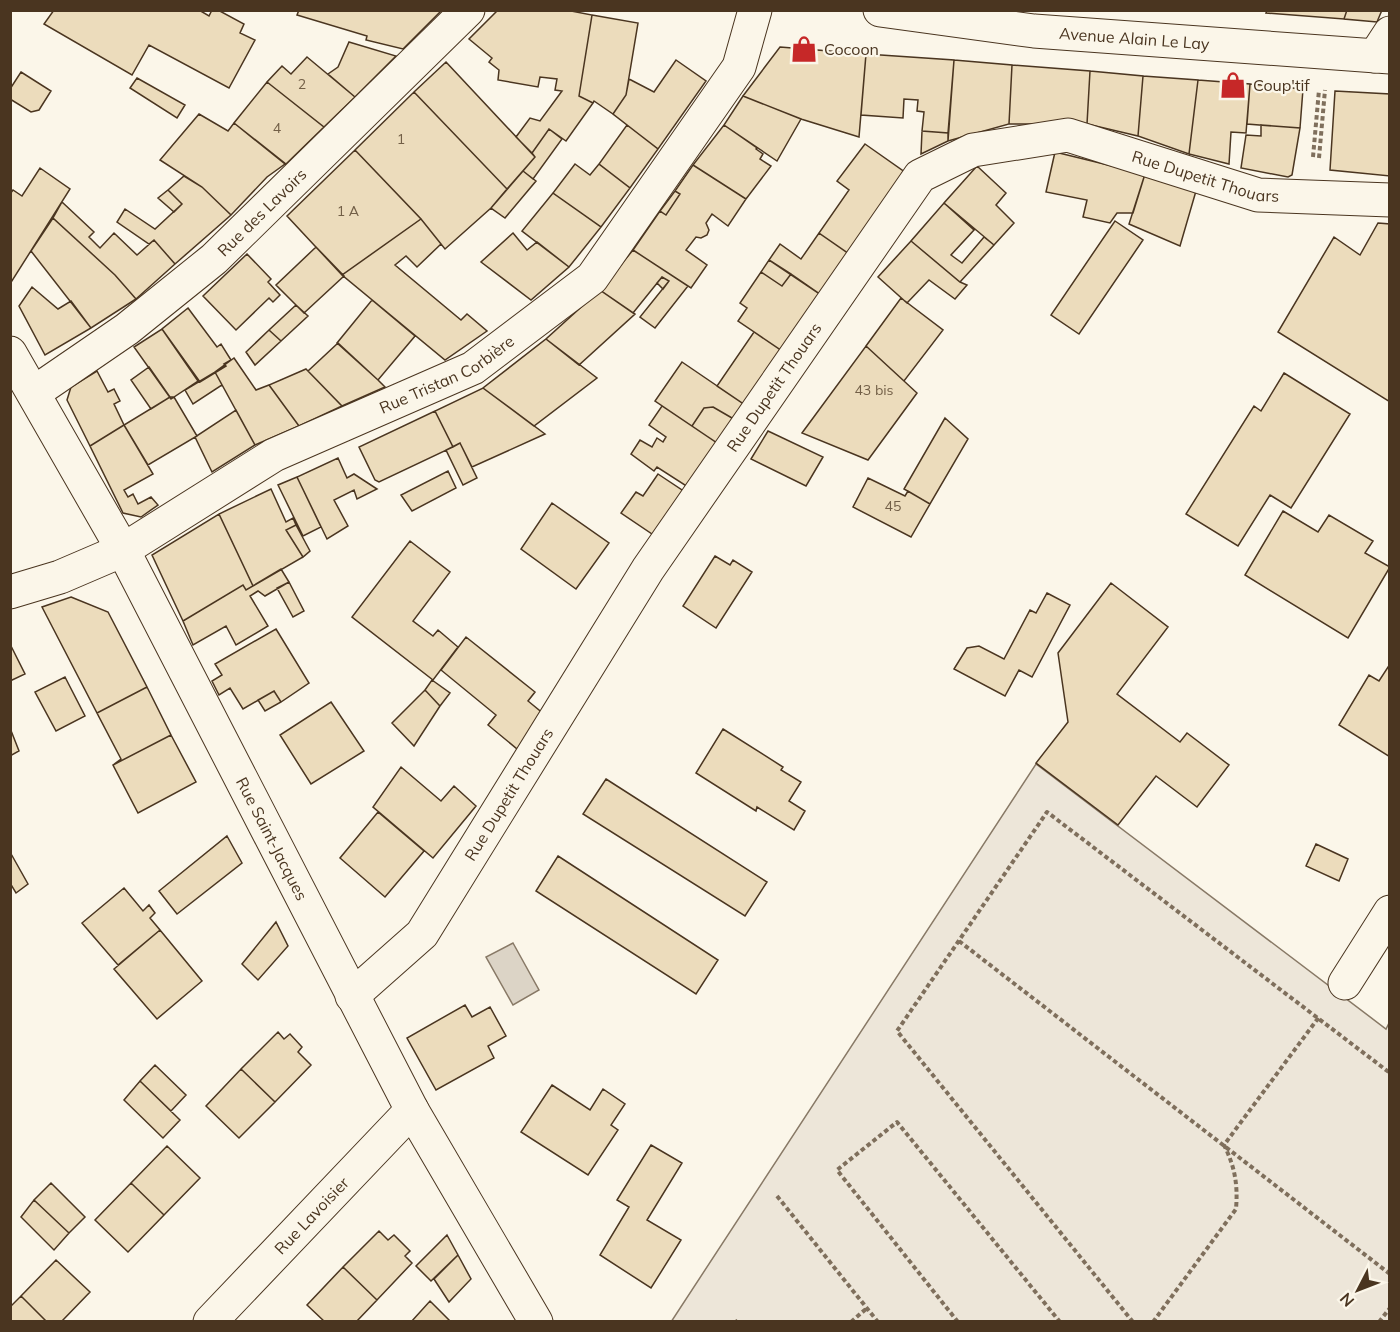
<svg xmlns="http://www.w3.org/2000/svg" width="1400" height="1332" font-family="Mulish,sans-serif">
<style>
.green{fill:#ede6d9;stroke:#887966;stroke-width:1.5}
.water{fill:#dcd4c6;stroke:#887966;stroke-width:1.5}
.building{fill:#ecdcbc;stroke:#4a3520;stroke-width:1.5}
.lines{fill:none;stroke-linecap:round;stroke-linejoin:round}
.minor-casing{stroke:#4a3520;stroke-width:35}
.secondary-casing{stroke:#4a3520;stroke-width:35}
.path{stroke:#7f6f5c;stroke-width:4;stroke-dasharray:4.5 3;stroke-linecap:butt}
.minor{stroke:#fbf6e9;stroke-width:33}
.secondary{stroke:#fbf6e9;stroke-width:33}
.labels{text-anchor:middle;stroke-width:4.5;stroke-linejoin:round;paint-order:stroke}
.number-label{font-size:14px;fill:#725f47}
.street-label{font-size:16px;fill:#4a3520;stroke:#fbf6e9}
.poi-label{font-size:16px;fill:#4a3520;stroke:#fbf6e9;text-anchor:start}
</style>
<rect width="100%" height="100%" fill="#fbf6e9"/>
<!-- green -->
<path class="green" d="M1036,764L1386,1029L1389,1023V1321L671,1322Z"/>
<!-- water -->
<path class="water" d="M513,943L539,990L513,1005L486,957Z"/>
<!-- building -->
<path class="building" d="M54,10H199L209,16L212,10H218L244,24L240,33L255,40L229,88L149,45L132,75L44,24Z
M299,10H442L403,49L366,40L367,36L297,15Z
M498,10H566L592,15L579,96L593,103L566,141L549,129L532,153L516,137L530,118L540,121L562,91L555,90L557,79L540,77L538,87L498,80L499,70L489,62L492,58L469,39Z
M1267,10H1347L1344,19L1266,13Z
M1347,10H1382L1377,22L1344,19Z
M592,15L638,23L626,95L613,114L594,101L593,103L579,96Z
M349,42L396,56L355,97L328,74L338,67Z
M780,47L866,54L859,137L801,119L743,96Z
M866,54L954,60L948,133L922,131L924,112L917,111L918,100L904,99L903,118L861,115Z
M307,57L355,97L324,127L267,82L282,66L291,74Z
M676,60L706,81L658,149L613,114L626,95L629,79L654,92Z
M954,60L1012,65L1009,124L948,141Z
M446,62L535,157L507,189L414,92Z
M1012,65L1090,71L1087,124H1009Z
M1090,71L1143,76L1138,136L1087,124Z
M21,72L51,91L39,110L31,112L10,99V89Z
M1143,76L1198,80L1189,154L1138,136Z
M137,78L185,105L177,118L130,88Z
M1198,80L1250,84L1246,133L1231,132L1229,164L1189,154Z
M267,82L324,127L286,164L234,123Z
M1250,84L1303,89L1300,128L1247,124Z
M1335,91L1390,94V176L1330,170Z
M414,92L507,189L491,208L445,249L421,219L355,150Z
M743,96L801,119L777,161L724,125Z
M199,114L228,131L234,123L285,164L267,177L231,215L202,187L160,160Z
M627,125L658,149L630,188L599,164Z
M724,125L757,148L756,149L763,154L760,159L771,166L746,199L693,165Z
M1261,125L1300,128L1292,175L1288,177L1241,168L1246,135L1261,136Z
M549,129L562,139L533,179L523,171L535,157L532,153Z
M922,131L948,133V141L921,154Z
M865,144L909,175L852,256L819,233L849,190L837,181Z
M355,150L421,219L342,275L287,216Z
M1055,152L1145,174L1133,213H1117L1110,223L1083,217L1087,200L1046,192Z
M575,164L590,175L599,164L630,188L601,227L553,193Z
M693,165L746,199L728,226L712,214L706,223L709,230L707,235L701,238L696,237L686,250L707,265L691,288L633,250L660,211L666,215L680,194L675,191Z
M977,166L1006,193L996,205L1014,223L994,245L944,203Z
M40,168L70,189L10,284V194L13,190L22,196Z
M523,171L536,181L505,218L491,208Z
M1145,174L1196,191L1180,246L1129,224Z
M184,176L202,187L231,215L175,264L154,240L149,244L117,222L125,209L155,229L182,204L168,190Z
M168,190L182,204L174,212L158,198Z
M675,191L680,194L666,215L660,211Z
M553,193L601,227L569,267L522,231Z
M62,202L94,232L89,237L100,248L114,233L137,255L154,240L175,264L136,299L115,275L53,218Z
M944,203L974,230L951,255L962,263L984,237L994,245L960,282L911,241Z
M53,218L115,275L136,299L91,328L31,251Z
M421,219L441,244L417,267L406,256L395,265L461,320L467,314L487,331L445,360L342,275Z
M1115,221L1143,240L1079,334L1051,315Z
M1378,223L1390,224V402L1278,332L1334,237L1360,255Z
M513,233L527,250L537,242L569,267L531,300L481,262Z
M819,233L852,256L824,297L769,260L780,244L801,259Z
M911,241L960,282L967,285L955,299L929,280L907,303L878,277Z
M316,247L344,276L304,313L276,285Z
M633,250L688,286L655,328L640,317L669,281L662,277L633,313L600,290Z
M247,254L271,279L268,282L280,295L273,302L269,298L236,330L203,296Z
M769,260L791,274L782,286L761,272Z
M761,272L782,286L791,274L824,297L785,353L738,321L747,308L740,303Z
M662,277L669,281L663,289L657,283Z
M32,287L58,309L71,301L91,328L45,355L19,306Z
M600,290L635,314L579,365L546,339Z
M901,298L943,330L904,381L866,346Z
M372,300L415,336L378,380L337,343Z
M296,305L308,316L281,341L269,330Z
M188,308L217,347L221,344L231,360L224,364L226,366L200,382L162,329Z
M162,329L198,381L171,399L134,347Z
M269,330L281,341L255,365L246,352Z
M754,332L785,353L748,407L717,386Z
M546,339L597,378L534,426L483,388Z
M338,343L378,380L385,387L342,406L308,371Z
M866,346L917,393L868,460L802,433Z
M234,358L256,390L269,385L299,426L255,445L215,372Z
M682,362L748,407L732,418L713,407L704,408L692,426L655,401Z
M149,367L170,397L151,409L131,380Z
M306,369L342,406L299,426L269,385Z
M97,371L108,392L114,389L120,401L114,404L124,425L90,446L67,400L71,387Z
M215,372L222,385L193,404L185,390Z
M1284,373L1350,414L1291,508L1270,495L1238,546L1186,514L1254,406L1261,411Z
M483,388L545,434L472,467L460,443L453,447L435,411Z
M170,397H174L197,436L148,465L124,425Z
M662,406L720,445L691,489L657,467L654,471L631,454L640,440L652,447L657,438L663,442L666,437L649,425Z
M713,407L732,418H736L720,445L692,426L704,408Z
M236,410L255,445L212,472L195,437Z
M435,411L453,447L379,482L375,480L359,447Z
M945,418L968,439L930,504L904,489Z
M124,425L153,474L124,490L128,497L133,494L138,504L151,497L158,505L141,517L123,513L90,446Z
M768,431L823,457L806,486L751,459Z
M460,443L477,478L463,485L446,450Z
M338,458L347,478L354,474L377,489L357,499L354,490L334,500L348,526L327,539L297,477Z
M448,471L456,488L412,511L401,495Z
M658,474L688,494L658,538L621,513L636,492L643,496Z
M297,477L321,527L303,536L278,485Z
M868,478L905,496L908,491L930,504L911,537L853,507Z
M271,489L286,522L293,518L296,525L286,530L303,557L253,586L219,514Z
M552,503L609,543L576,589L521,549Z
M1283,511L1318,532L1329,515L1373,541L1365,553L1390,567L1348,638L1245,575Z
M219,514L253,586L246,590L243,585L183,621L152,555Z
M296,525L310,551L303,557L286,530Z
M410,541L450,572L413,621L433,636L438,630L458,647L433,680L352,617Z
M715,556L730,565L733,560L752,572L716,628L683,606Z
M281,569L289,582L265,596L258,591L250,596L268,626L236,645L226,626L193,645L183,621L243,585L246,590Z
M289,582L304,611L293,617L277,588Z
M1111,583L1168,627L1117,694L1180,742L1187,733L1229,765L1197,807L1156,776L1118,825L1036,763L1068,722L1058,653Z
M1047,593L1070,605L1032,677L1019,670L1005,696L954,669L967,648L979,646L1004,659L1030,610L1036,613Z
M71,597L108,612L147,687L97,713L42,607Z
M276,629L309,683L281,702L274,691L243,709L230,688L219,695L212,681L222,675L215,664Z
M466,637L535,692L528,701L545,715L522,753L488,725L496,715L441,670Z
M10,644L25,674L10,681Z
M1390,664V757L1339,725L1369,675L1379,681Z
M65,677L85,716L56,731L35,692Z
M432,680L450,693L440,706L425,690Z
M147,687L171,735L113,765L121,759L97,713Z
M425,690L440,706L414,746L392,723Z
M274,691L281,702L265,711L258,700Z
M331,702L364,751L311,784L280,735Z
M10,728L19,751L10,756Z
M723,729L783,767L781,770L801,782L789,801L805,811L794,830L757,807L756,811L696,773Z
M171,735L196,782L138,813L113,765Z
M401,767L441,801L454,786L476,806L433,858L373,807Z
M606,779L767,882L745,916L583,814Z
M378,812L424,851L385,897L340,858Z
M227,836L242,863L177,914L159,891Z
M1316,844L1348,859L1339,881L1306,866Z
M10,852L28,884L16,893L10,883Z
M558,856L718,960L696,994L536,891Z
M124,888L143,911L149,905L155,913L150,918L160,930L118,965L82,923Z
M276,922L288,946L258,980L242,964Z
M160,930L202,981L157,1019L114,969Z
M465,1005L472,1017L490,1007L506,1036L488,1046L494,1058L436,1090L407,1038Z
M278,1032L284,1039L290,1034L302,1047L298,1052L311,1065L275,1102L241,1069Z
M155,1065L186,1095L171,1111L140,1081Z
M241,1069L275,1102L239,1138L206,1106Z
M140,1081L180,1120L163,1138L124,1100Z
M552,1085L590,1110L603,1089L625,1104L611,1125L618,1130L588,1175L521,1132Z
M651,1145L682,1163L647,1220L681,1240L651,1288L600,1255L629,1207L617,1200Z
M167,1146L200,1178L164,1215L131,1183Z
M51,1183L85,1217L69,1233L34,1200Z
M131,1183L164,1215L128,1252L95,1220Z
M34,1200L69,1233L54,1250L21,1217Z
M379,1231L388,1240L394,1235L410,1251L405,1256L412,1263L377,1300L343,1267Z
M447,1235L458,1255L431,1281L416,1266Z
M458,1255L471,1279L449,1302L434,1279Z
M56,1260L90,1292L61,1322H47L21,1296Z
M343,1267L377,1300L356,1322H325L307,1305Z
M21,1296L47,1322H10V1307Z
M430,1301L451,1322H411Z"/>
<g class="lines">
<defs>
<g id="minor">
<path d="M1375,56L1390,33"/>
<path id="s1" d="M10,353L123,550L412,1110L536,1322"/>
<path id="s2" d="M35,392L127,329L214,259L468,10"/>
<path id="s3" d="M10,592L60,577L123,550L274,455L473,368L592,278L739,67L755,10"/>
<path d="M1345,983L1390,912"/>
<path id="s4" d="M352,996L422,934L648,569L920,176L973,150L1068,135L1258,195L1390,200"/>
<path id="s5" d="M210,1322L412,1110"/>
</g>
<g id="secondary">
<path id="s6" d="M880,10L1034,31L1390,57"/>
</g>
</defs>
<!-- minor casing -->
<use href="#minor" class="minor-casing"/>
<!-- secondary casing -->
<use href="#secondary" class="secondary-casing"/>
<!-- path -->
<path class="path" d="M1313,157L1319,90
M1319,158L1325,90
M959,941L1390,1274
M777,1196L878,1322
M735,1320L736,1322
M851,1322L867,1308
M958,1322L837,1170L897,1122L1060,1322
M1133,1322L897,1031L1047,812L1390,1073
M1153,1322L1236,1209C1238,1185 1235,1167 1224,1145L1319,1017
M1379,1322L1390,1308"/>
<!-- minor -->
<use href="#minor" class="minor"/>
<!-- secondary -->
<use href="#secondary" class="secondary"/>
</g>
<!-- icons -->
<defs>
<symbol id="shop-bare" viewBox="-9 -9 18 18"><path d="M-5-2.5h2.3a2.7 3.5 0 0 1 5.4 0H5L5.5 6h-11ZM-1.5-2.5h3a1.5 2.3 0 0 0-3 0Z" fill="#c62828" stroke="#fbf6e9" stroke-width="2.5" paint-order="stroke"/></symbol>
</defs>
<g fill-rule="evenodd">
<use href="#shop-bare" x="785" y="30" width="38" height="38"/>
<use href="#shop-bare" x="1214" y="66" width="38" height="38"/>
</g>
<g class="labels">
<!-- number labels -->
<g class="number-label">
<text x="302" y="89">2</text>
<text x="277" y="133">4</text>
<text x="401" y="144">1</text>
<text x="348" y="216">1 A</text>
<text x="874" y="395">43 bis</text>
<text x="893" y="511">45</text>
</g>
<!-- street labels -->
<g class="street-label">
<text dy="6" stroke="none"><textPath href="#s6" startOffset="256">Avenue Alain Le Lay</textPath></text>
<text dy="6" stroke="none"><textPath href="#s4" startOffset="1300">Rue Dupetit Thouars</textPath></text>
<text dy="6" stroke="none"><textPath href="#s2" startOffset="290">Rue des Lavoirs</textPath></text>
<text dy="6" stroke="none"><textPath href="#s3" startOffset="490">Rue Tristan Corbière</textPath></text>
<text dy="6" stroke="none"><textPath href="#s4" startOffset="744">Rue Dupetit Thouars</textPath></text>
<text dy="6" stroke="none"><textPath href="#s4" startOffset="258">Rue Dupetit Thouars</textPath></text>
<text dy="6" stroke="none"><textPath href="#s1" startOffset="552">Rue Saint-Jacques</textPath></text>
<text dy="6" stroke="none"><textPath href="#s5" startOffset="147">Rue Lavoisier</textPath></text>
</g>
<!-- poi labels -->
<g class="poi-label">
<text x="824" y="55">Cocoon</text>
<text x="1253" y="91">Coup'tif</text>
</g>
</g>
<!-- border -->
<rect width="1400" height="1332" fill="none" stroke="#4a3520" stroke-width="24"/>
<!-- north arrow -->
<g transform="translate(1358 1290) rotate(228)" stroke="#fbf6e9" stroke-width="4.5" paint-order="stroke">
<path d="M0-4.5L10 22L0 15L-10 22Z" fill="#4a3520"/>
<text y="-9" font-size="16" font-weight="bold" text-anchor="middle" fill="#4a3520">N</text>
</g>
</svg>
